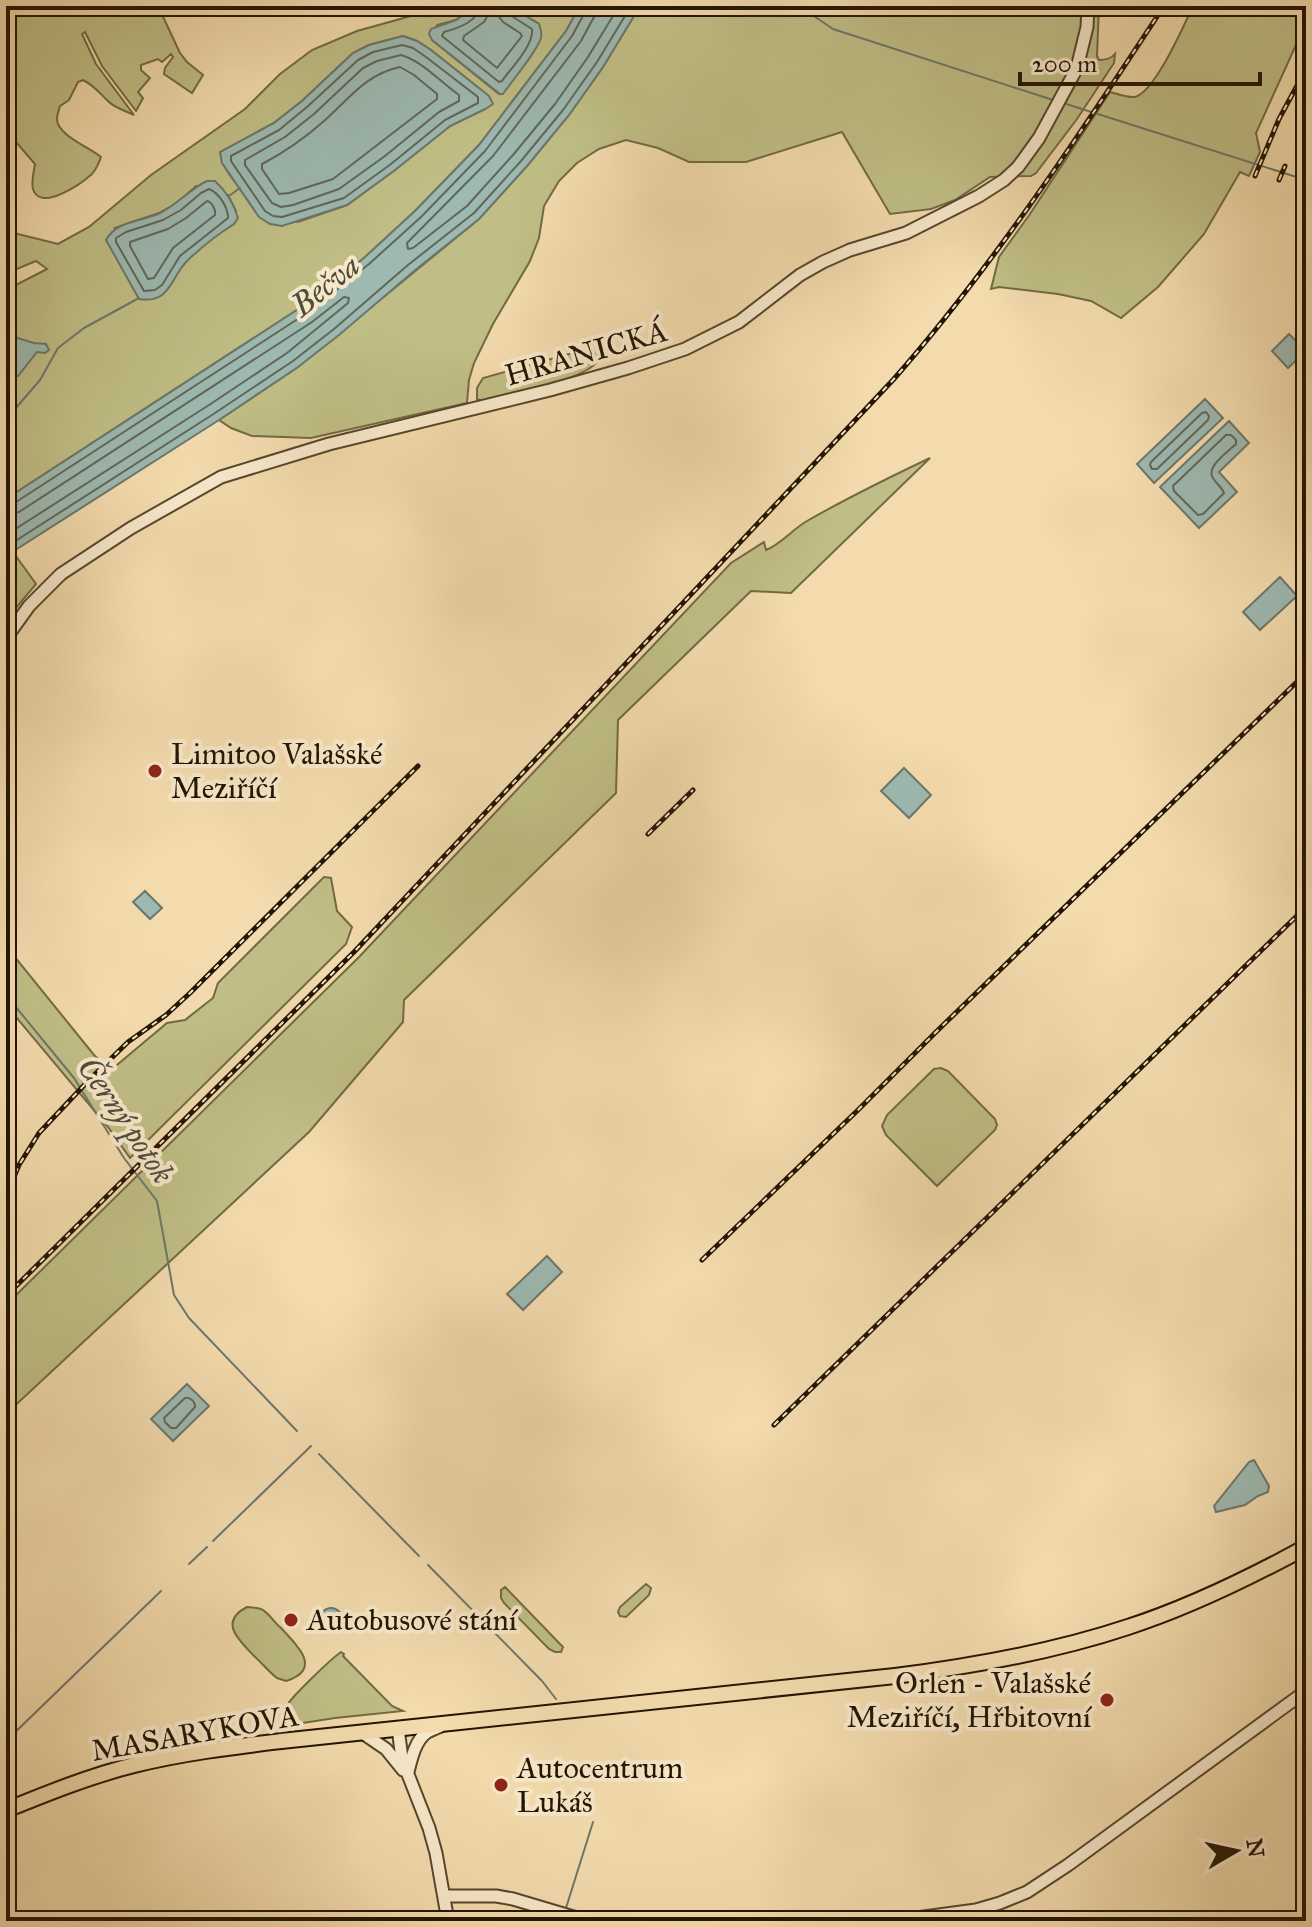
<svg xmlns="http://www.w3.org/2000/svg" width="1312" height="1927" font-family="'IM FELL Great Primer',serif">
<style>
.green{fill:#c0be86;stroke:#726a44;stroke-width:2;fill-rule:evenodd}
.water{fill:#9db9b1;stroke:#6c776b;stroke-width:2}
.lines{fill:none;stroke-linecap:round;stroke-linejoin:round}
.shore{stroke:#606759;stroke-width:2}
.stream{stroke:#6c776b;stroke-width:2}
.tertiary-casing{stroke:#57462c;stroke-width:15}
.primary-casing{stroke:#231501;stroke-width:18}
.tertiary{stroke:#f7e8ca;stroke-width:11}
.primary{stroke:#f3dbad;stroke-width:14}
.rail-casing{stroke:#231501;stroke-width:5}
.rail{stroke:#f7e8ca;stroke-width:2;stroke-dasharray:6;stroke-linecap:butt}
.poi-dot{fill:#8f2418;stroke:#f7e8ca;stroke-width:3}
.labels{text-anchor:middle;stroke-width:8;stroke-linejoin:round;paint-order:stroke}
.street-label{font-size:30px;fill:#231501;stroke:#f7e8ca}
.poi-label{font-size:30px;fill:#231501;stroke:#f7e8ca;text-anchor:start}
.water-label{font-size:32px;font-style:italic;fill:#4e4e3f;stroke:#f7e8ca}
</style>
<rect width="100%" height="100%" fill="#f3dbad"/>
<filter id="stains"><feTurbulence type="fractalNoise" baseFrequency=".0025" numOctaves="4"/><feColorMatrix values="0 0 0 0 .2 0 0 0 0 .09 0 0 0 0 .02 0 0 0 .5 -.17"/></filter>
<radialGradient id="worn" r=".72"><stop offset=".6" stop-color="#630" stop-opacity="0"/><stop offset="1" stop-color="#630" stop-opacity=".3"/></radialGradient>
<!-- green -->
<path class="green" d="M6,6H158L180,53L187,62L203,75L192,93L164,74L165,68L173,57L171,54L162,62L158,59L141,65V70L150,78L138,92L143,98L136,111L102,66L85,32L82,34L96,64L134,115C126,111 115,108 109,102C100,94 95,86 83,80L78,82L69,100L60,106C59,110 57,114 57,119C57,135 89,147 101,157C99,163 96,169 92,174C82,183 40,213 33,189C31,182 34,171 35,164L16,142L6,135Z
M438,6H476L456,20L437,25L432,40L499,94C514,76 546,48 539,24L509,6H524L541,16L550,15L553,6H580L566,31L479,145L415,211L364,258L303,306L6,499V290L47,269L36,261L17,269L6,265V231L58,244L89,227L151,175L245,109L280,74L312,50L357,31L418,14ZM403,36L417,41L431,50L475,85L485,109L450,126L395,170L347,205L298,222C267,205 227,191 221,152L274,123L302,101L353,53L369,45ZM196,186L228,195L236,211L234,224C216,235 194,250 181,268L115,228L159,213L177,203Z
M640,6H1099L1097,56L1099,60C1106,60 1111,59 1115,54L1114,63L1077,119L1036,173L1031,176L990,177L955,200L931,209L890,214L842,132L746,162H689L658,148L626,140L599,149L577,163L559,181L544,206L539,238L530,261L493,324L474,363L469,380L467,403L311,438L252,436L231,428L219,420L298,367L479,219L527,166L569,115L603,67Z
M1193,6H1306V23L1256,133L1260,152L1249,176L1240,172L1204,234L1158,287L1121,318L1091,301L1058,294L999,287L991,289L999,257L1030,214L1110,92C1118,94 1128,98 1135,97C1155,92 1184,25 1193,6Z
M587,349H593L596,355L597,362C582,381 508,394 482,401L477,399V388L483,378Z
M930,458L791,593L751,591L618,720L616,793L404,1000L403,1022L309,1132L6,1414V1305L359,957L731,563L764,542L766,550C781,544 793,529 807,521C847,498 888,478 930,458Z
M13,552L36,584L6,620V556Z
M324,877L331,878L337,911L352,927L346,944L130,1158L108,1127L6,1005V946L94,1055L111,1070L167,1023L185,1020L213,998L218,983Z
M941,1068L948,1071L995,1119L997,1125L995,1130L937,1186L886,1135L882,1126L887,1115L934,1069Z
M646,1584L651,1588L649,1595L626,1617L620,1616L618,1612L620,1607Z
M505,1587L563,1647L561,1652H555L549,1649L504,1603L501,1598V1590Z
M247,1607C249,1607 259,1608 261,1609C268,1612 274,1622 280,1627C296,1644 324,1669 286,1681L277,1678C269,1672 262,1663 254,1656C239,1640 218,1622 247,1607Z
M341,1652L344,1654L343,1656L392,1706L403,1711L335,1718L290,1725C286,1719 283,1714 286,1707C290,1698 331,1659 341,1652Z"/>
<!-- water -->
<path class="water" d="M476,6H509L539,24C541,30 542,31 541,38C538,50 511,82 503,94H500L432,40L429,34L431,29L456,20Z
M580,6H640L603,67L569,115L527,166L479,219L414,271L339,335L298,367L219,420L6,556V499L303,306L364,258L415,211L479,145L566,31Z
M403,36L417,41L431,50L489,96L493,104L485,109L450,126L395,170L347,205L282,226L270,224L259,217L222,163L220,152L274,123L302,101L353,53L369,45Z
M207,181H215C226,191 234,204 238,218L234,224C218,234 203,246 189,259C170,276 172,304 139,299L106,240C117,220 141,222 160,213C178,204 190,189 207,181Z
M1289,334L1306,351L1288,368L1272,351Z
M14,337L34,343L46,344L49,350L45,353L37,352L18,376L6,372V339Z
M1205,399L1223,418L1154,483L1137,464Z
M1229,421L1249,443L1219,472L1237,492L1199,528L1160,487Z
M1280,577L1297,596L1260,630L1243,612Z
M904,768L931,795L909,818L881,791Z
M145,891L162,908L150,919L133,902Z
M547,1256L562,1272L523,1310L507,1294Z
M187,1384L209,1406L173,1441L151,1419Z
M1254,1460L1269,1486L1268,1492L1258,1496L1245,1505L1216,1512L1214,1506L1249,1462Z
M320 1619a11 11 0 1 1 22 0a11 11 0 1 1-22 0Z"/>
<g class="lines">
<!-- shore -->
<path class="shore" d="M480,6C478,22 458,28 444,32L442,36L499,82L502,81C512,67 534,45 532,29L510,15L507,6
M596,6L594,17L581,41L493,156L407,243L408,249L413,248L467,206L513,155L555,104L588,57L619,6
M494,10L503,22L520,33L522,36L497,68L463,40L464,36L484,22L490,11Z
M402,45L413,48L426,57L478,97V103L445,120L391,164L344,198L282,217L273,216L265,211L231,161V156L279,130L307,107L358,60L373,52Z
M401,55C424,62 440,82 459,95V101L439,112L385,156L339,189L293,205L281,207L272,203L245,165V160L285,137L314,114L363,68L377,61Z
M400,67L414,75L437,94V99L333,179L289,193L279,194L262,169V164C285,152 305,138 324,121C349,99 366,74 400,67Z
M209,189C219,193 228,207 228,218L180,256L162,285L155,290L144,291L116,242V238L126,232L163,220L181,210L201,193Z
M207,201C212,202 216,210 215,215L173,248L154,278L148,279L130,246V242L168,229L186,218Z
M1206,412L1209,416L1208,420L1157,469H1152L1150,465L1151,462L1202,413Z
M1226,435H1231L1236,440V444C1229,451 1208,465 1212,476C1214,482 1222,487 1224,493L1203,514L1198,515L1174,491L1173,486Z
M6,505L13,504L307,313L369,264L421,217L485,151L572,36L585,12L586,6
M6,515L19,512L312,322L344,297L349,298L348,303L287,353L209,405L6,535
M6,547L215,413L293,361L334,329L408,265L474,213L521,161L563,110L597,62L631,6
M185,1398C190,1397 196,1402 195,1407L176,1428H171L165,1422L164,1418Z"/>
<!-- stream -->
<path class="stream" d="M799,6L833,29L1053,100
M1063,103L1306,180
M229,196L240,188
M6,422L9,416L40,380L58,348L84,328L139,298
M6,995L74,1078L124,1158L157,1201L174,1295L189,1318L297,1431
M319,1454L419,1556
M213,1541L311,1446
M189,1564L207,1547
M428,1565L542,1681L556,1699
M6,1741L161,1591
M566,1908L593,1822"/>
<defs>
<path id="tertiary" d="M6,638L29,606L61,574L131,528L221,477L329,444L550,390L628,368L685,349L739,322L800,275L823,262L850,250L906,233L979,196L1004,180L1018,167L1039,138L1077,68L1087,27L1088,6
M398,1728L402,1759L429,1828L436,1853L448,1921
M361,1732L386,1749L403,1770
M408,1772C411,1760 415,1741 426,1733C427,1732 438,1727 439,1727
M445,1896H496L513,1899L587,1921
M894,1921L976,1910L1000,1903L1027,1892L1068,1865L1306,1691"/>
<path id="primary" d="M6,1810C48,1793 90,1776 134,1765C182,1753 232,1747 281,1741L895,1676C974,1666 1053,1652 1128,1627C1190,1607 1249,1578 1306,1547"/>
</defs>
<!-- tertiary casing -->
<use href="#tertiary" class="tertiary-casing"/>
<!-- primary casing -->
<use href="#primary" class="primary-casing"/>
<!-- tertiary -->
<use href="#tertiary" class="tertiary"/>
<!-- primary -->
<use href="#primary" class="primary"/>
<defs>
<path id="rail" d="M1255,176L1279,119L1306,69
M1279,180L1285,166
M648,834L693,790
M6,1196L19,1165L39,1133L89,1080L128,1042L166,1015L190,993L418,766
M702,1260L858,1110L937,1031L1306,673
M6,1296L354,952L893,380C995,264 1079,135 1164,6
M774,1425L1306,907"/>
</defs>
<!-- rail casing -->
<use href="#rail" class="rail-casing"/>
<!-- rail -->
<use href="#rail" class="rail"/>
</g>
<!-- markers -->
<g class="poi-dot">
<circle cx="155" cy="771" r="8"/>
<circle cx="291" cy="1620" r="8"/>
<circle cx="1107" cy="1700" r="8"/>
<circle cx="501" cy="1785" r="8"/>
</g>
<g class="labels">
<!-- street labels -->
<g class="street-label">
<text transform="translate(586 353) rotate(-16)" y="10">HRANICKÁ</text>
<text transform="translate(195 1733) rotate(-10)" y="10">MASARYKOVA</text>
</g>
<!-- poi labels -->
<g class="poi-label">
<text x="171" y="764">Limitoo Valašské<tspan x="171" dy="34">Meziříčí</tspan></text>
<text x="307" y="1630">Autobusové stání</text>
<text x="1091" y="1693" text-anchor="end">Orlen - Valašské<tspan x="1091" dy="34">Meziříčí, Hřbitovní</tspan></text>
<text x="517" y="1778">Autocentrum<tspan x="517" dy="34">Lukáš</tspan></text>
</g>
<!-- water labels -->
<g class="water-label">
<text transform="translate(325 285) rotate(-39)" y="11">Bečva</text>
<text transform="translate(126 1120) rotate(56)" y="11">Černý potok</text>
</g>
</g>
<!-- margin -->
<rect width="1312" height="1927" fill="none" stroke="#f3dbad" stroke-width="32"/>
<rect x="8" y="8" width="1296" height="1911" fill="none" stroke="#231501" stroke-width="4"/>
<rect x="16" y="16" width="1280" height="1895" fill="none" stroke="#231501" stroke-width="2"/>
<!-- north arrow -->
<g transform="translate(1236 1851) rotate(81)" stroke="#f7e8ca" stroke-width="6" paint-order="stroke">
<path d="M0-6L14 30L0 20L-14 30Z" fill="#231501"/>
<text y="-12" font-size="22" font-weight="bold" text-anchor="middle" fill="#231501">N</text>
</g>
<!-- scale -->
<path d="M1020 72v12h240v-12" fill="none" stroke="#231501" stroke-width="4"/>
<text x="1032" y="72" font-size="24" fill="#231501" stroke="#f7e8ca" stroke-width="6" paint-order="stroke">200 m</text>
<rect width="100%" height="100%" filter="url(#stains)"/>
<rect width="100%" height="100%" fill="url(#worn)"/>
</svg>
